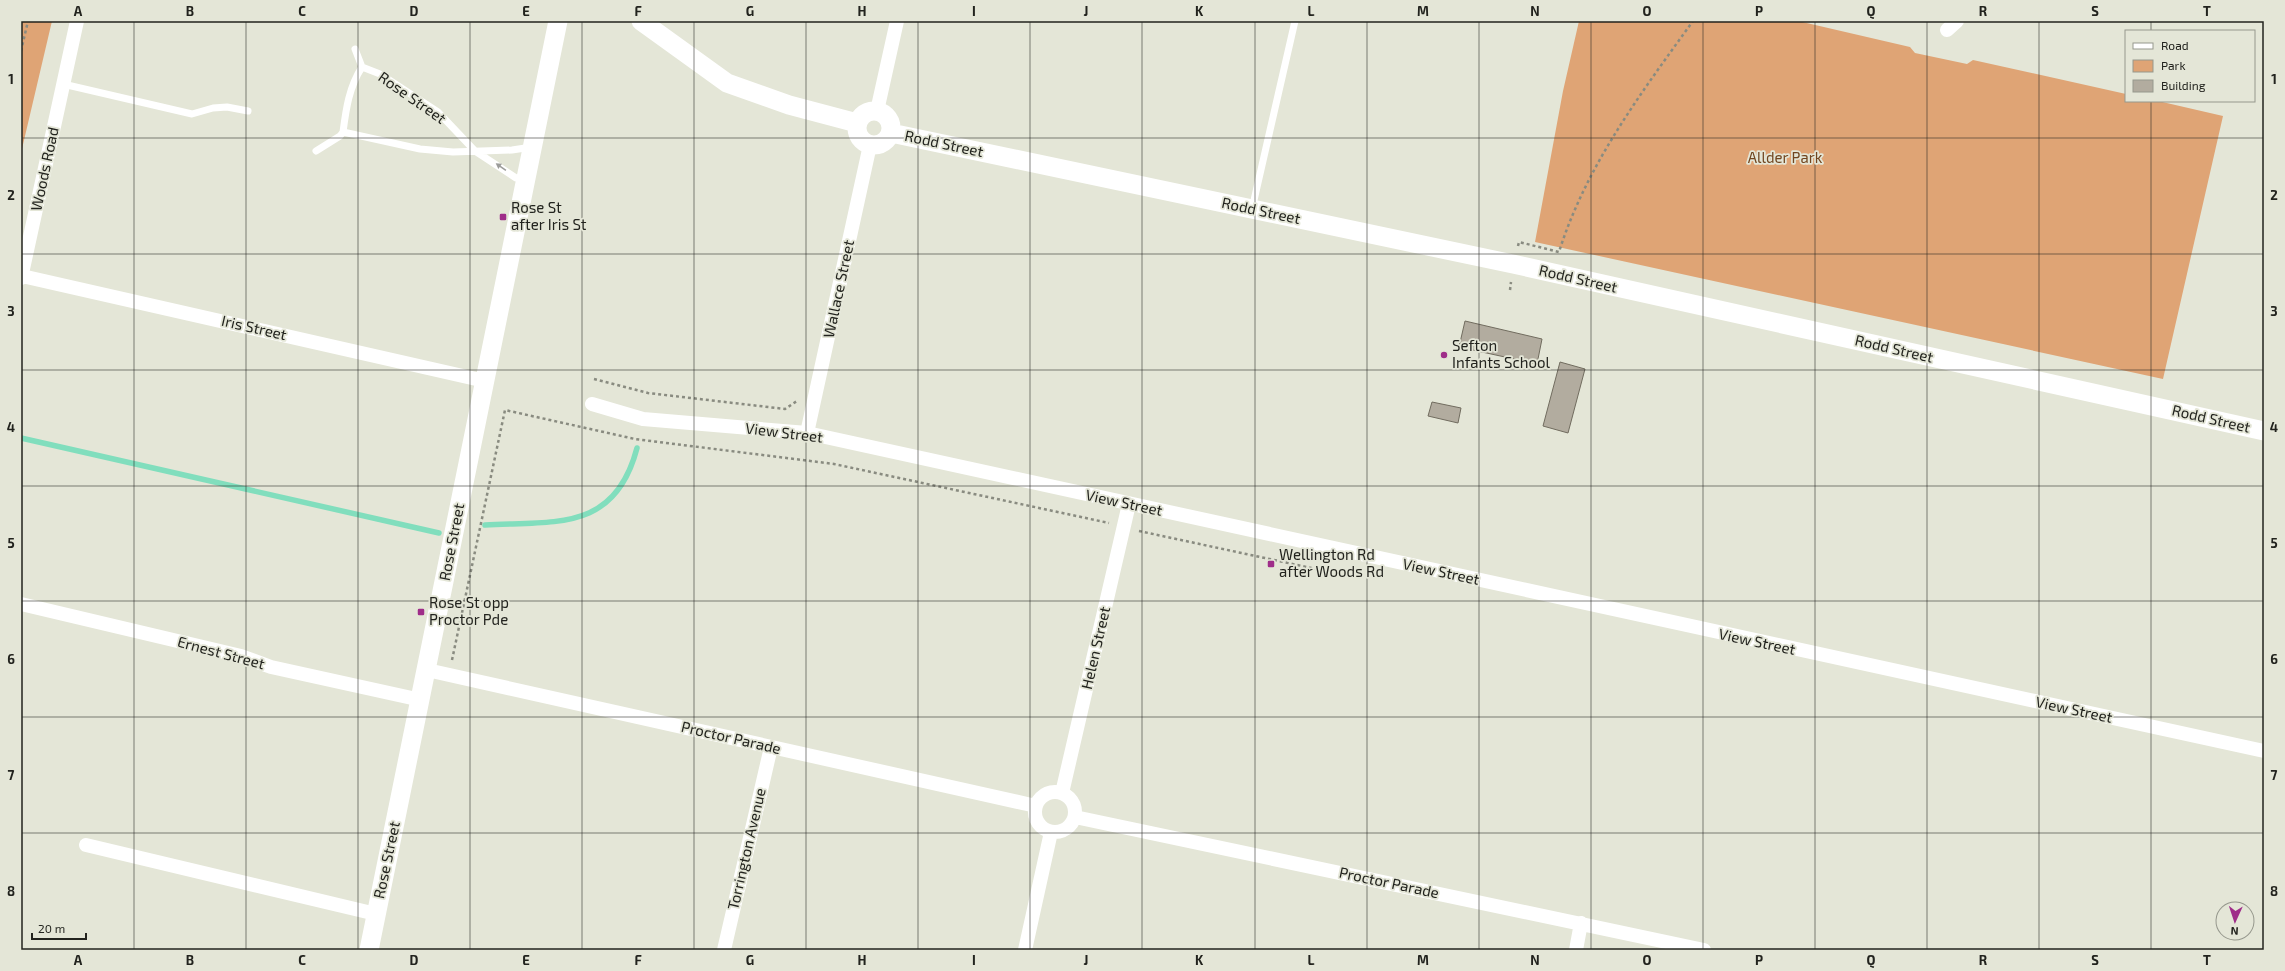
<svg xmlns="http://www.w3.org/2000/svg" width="2285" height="971" font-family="'Exo 2',sans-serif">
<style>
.green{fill:#dfa475}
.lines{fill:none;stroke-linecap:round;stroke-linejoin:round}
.stream{stroke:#81debd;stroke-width:5.5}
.building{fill:#b2ac9f;stroke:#716c5f}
.path{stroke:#898b80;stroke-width:2.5;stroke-dasharray:3 3;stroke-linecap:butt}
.lane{stroke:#fff;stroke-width:7}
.street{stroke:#fff;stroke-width:14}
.secondary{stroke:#fff;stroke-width:19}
.oneway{fill:#9c9c9a}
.grid{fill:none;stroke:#22231e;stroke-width:1;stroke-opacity:0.55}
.poi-dot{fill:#9f2d89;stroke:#e4e6d7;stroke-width:1.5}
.labels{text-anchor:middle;stroke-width:3.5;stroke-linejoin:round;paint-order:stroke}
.street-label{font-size:15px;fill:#22231e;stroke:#e4e6d7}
.park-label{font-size:15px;fill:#70451f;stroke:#e4e6d7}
.poi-label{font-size:15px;fill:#22231e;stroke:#e4e6d7;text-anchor:start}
.neatline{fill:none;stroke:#22231e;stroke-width:1.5}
.grid-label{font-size:13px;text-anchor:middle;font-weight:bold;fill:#22231e}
</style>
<rect width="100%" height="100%" fill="#e4e6d7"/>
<!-- green -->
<path class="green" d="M21,21H52L21,153Z
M1579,21H1798L1910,47L1915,53L1967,64L1973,60L2126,94V101H2158L2223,116L2163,379L1535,242L1563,91Z"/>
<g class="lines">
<!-- stream -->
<path class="stream" d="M21,438L439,533
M485,525C556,521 615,532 637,448"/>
</g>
<!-- building -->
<path class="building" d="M1465,321L1542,339L1537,364L1459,347Z
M1560,362L1585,369L1568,433L1543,426Z
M1432,402L1461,408L1458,423L1428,416Z"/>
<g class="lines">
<!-- path -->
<path class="path" d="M21,51L28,21
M1518,246L1519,242L1559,252C1586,166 1641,93 1693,21
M1510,290L1511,282
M594,379L648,393L785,409L797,401
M1139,531L1330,572
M452,660L505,410L635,439L834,464L1109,523"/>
<!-- lane -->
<path class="lane" d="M362,67L380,74L438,112L475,151L516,178L525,181
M63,84L192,114L213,108L227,107L248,111
M343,132C346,109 349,87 362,67L355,49
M316,151L340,136L343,132L420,149L453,152L512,150L532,147
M1252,209L1295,21"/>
<!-- street -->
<path class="street" d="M1947,30L1957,21
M877,111L897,21
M22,276L485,381
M21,278L77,21
M592,404L643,419L807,433L2264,751
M807,433L870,145
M21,604L241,656L271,667L421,700
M427,670L1036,806
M1035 812a20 20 0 1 1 40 0a20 20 0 1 1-40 0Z
M1062,793L1129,504
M1075,817L1704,950
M86,845L376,914
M724,950L771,747
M1025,950L1051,832
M1576,950L1581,923"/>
<!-- secondary -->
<path class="secondary" d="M641,21L727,83L789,105L857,123
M857 128a17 17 0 1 1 34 0a17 17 0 1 1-34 0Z
M891,133L1513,264L2264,431
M369,950L558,21"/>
</g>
<!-- one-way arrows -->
<defs><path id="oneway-solid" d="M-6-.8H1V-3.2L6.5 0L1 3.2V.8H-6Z"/></defs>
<use class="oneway" href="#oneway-solid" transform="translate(501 167) rotate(-145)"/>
<!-- grid -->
<path class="grid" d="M134,21V950M246,21V950M358,21V950M470,21V950M582,21V950M694,21V950M806,21V950M918,21V950M1030,21V950M1142,21V950M1255,21V950M1367,21V950M1479,21V950M1591,21V950M1703,21V950M1815,21V950M1927,21V950M2039,21V950M2151,21V31M2151,101V950M21,138H2264M21,254H2264M21,370H2264M21,486H2264M21,601H2264M21,717H2264M21,833H2264"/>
<!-- markers -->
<g class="poi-dot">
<rect x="499" y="213" width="8" height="8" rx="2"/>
<circle cx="1444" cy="355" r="4"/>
<rect x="1267" y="560" width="8" height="8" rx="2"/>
<rect x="417" y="608" width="8" height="8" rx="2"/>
</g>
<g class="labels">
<!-- street labels -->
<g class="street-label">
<text transform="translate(412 98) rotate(35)" y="5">Rose Street</text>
<text transform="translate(944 144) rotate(12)" y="5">Rodd Street</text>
<text transform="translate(45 169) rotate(-78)" y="5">Woods Road</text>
<text transform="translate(1261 211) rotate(12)" y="5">Rodd Street</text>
<text transform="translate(1578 279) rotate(13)" y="5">Rodd Street</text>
<text transform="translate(839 289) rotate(-78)" y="5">Wallace Street</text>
<text transform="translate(254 328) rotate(13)" y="5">Iris Street</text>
<text transform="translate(1894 349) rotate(13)" y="5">Rodd Street</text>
<text transform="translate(2211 419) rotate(13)" y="5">Rodd Street</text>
<text transform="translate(784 433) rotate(7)" y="5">View Street</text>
<text transform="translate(1124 503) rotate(12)" y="5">View Street</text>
<text transform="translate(452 542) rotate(-79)" y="5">Rose Street</text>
<text transform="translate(1441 572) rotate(12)" y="5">View Street</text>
<text transform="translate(1757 642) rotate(12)" y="5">View Street</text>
<text transform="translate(1096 648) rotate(-77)" y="5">Helen Street</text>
<text transform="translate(221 653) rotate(15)" y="5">Ernest Street</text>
<text transform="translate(2074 710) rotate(12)" y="5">View Street</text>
<text transform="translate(731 738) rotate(13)" y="5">Proctor Parade</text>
<text transform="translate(747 849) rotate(-77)" y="5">Torrington Avenue</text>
<text transform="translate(387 860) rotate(-78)" y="5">Rose Street</text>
<text transform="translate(1389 883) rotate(12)" y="5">Proctor Parade</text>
</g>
<!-- park labels -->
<g class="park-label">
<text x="1785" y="163">Allder Park</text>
</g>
<!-- poi labels -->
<g class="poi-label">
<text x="511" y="213">Rose St<tspan x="511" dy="17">after Iris St</tspan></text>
<text x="1452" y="351">Sefton<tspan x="1452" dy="17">Infants School</tspan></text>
<text x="1279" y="560">Wellington Rd<tspan x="1279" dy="17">after Woods Rd</tspan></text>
<text x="429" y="608">Rose St opp<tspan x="429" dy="17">Proctor Pde</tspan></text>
</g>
</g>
<!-- border -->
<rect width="2285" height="971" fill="none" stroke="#e4e6d7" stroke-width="44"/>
<!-- legend -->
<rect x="2125" y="30" width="130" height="72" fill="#e4e6d7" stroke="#96988d"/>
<rect x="2133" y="43" width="20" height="6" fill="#ffffff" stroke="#96988d"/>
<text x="2161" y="50" font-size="12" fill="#22231e">Road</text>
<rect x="2133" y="60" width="20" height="12" fill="#dfa475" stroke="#96988d"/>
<text x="2161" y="70" font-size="12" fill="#22231e">Park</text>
<rect x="2133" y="80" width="20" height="12" fill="#b2ac9f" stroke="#96988d"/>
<text x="2161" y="90" font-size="12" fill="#22231e">Building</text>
<!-- north arrow -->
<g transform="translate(2235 921) rotate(183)"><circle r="19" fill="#e4e6d7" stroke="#96988d"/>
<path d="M0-3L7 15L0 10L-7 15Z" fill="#9f2d89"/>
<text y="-6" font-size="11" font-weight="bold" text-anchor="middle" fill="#22231e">N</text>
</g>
<!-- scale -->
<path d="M32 933v6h54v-6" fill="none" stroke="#22231e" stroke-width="2"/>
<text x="38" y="933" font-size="12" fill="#22231e" stroke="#e4e6d7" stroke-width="3" paint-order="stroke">20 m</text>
<rect x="22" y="22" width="2241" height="927" class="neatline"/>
<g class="grid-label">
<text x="78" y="16">A</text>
<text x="190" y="16">B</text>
<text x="302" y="16">C</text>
<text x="414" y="16">D</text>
<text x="526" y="16">E</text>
<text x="638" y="16">F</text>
<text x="750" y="16">G</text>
<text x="862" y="16">H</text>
<text x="974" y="16">I</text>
<text x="1086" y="16">J</text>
<text x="1199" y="16">K</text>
<text x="1311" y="16">L</text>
<text x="1423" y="16">M</text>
<text x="1535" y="16">N</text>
<text x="1647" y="16">O</text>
<text x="1759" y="16">P</text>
<text x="1871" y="16">Q</text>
<text x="1983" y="16">R</text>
<text x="2095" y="16">S</text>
<text x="2207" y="16">T</text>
<text x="11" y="84">1</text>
<text x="2274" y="84">1</text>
<text x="11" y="200">2</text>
<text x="2274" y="200">2</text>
<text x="11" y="316">3</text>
<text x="2274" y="316">3</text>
<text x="11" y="432">4</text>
<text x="2274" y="432">4</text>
<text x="11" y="548">5</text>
<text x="2274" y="548">5</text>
<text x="11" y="664">6</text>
<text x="2274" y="664">6</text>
<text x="11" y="780">7</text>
<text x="2274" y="780">7</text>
<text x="11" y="896">8</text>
<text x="2274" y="896">8</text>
<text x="78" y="965">A</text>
<text x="190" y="965">B</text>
<text x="302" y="965">C</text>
<text x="414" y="965">D</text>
<text x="526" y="965">E</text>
<text x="638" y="965">F</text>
<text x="750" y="965">G</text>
<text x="862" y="965">H</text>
<text x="974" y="965">I</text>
<text x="1086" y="965">J</text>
<text x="1199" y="965">K</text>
<text x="1311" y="965">L</text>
<text x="1423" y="965">M</text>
<text x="1535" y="965">N</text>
<text x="1647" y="965">O</text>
<text x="1759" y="965">P</text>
<text x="1871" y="965">Q</text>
<text x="1983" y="965">R</text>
<text x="2095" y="965">S</text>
<text x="2207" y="965">T</text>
</g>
</svg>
